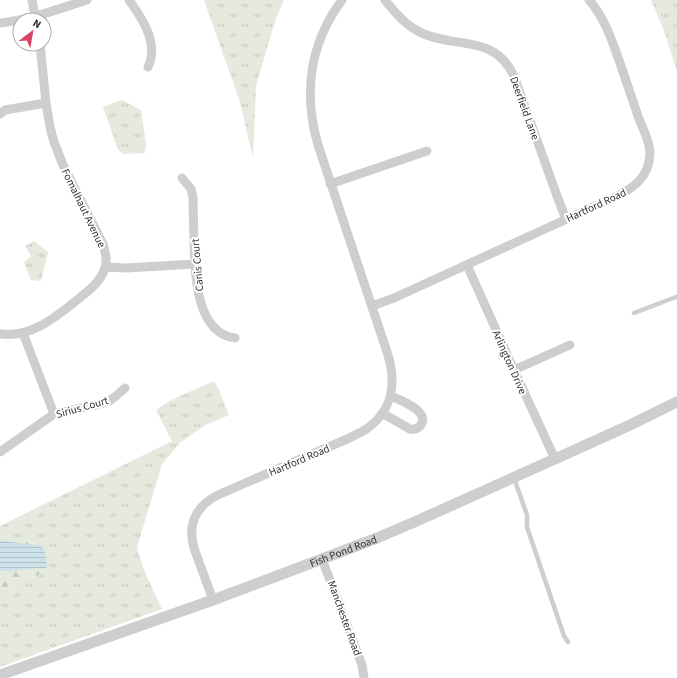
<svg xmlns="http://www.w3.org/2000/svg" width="677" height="678" font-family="'Source Sans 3',sans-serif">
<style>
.grass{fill:url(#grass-tufts)}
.forest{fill:url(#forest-firs)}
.water{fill:url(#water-rules)}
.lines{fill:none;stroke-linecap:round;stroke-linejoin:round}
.service{stroke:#cecece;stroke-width:4.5}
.minor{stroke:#cecece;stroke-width:9}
.tertiary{stroke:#cecece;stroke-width:11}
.labels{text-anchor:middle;stroke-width:4;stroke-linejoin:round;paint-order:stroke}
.street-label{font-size:11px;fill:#313131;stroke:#fff}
</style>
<defs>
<pattern id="grass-tufts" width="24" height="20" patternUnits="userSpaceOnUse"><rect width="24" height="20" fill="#e6e9dd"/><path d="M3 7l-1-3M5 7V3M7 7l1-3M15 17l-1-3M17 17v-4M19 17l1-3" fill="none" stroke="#c6c8be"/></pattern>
<pattern id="forest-firs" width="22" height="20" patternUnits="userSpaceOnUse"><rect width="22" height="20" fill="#e6e9dd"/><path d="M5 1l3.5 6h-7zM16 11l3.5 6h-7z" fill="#c6c8be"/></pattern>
<pattern id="water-rules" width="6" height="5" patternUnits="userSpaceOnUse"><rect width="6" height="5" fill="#cce2e8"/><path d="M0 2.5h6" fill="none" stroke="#b0c2c7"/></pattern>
</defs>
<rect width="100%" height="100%" fill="#fff"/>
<!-- grass -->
<path class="grass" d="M204,0H284L275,21L256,86L253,158L240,102Z
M651,0H677V71L664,31Z
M122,100L141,110L146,144L145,153L124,154L118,150L103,107Z
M34,241L48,252L41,281L31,280L24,262L31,256L25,246Z
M214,381L219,390L229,415L204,426L181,442L162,464L137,547C142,569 153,589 162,609L0,667V589L46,572L40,545L0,536V526L172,441L156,410L171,400Z"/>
<!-- forest -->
<path class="forest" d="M0,536L40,545L46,572L0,589Z"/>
<!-- water -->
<path class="water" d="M0,540L10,542L40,545L44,549L47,565V567L45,568L8,571H0Z"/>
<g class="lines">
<!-- service -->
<path class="service" d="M634,313L676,297
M514,478L527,515V527L564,636L568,642"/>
<!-- minor -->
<path class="minor" d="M32,0L36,20
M129,0C140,16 155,36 151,58C151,61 149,64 148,67
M385,0C396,14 407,27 424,34C457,48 495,35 514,76L557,196L566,219
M0,23C30,20 58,9 87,0
M0,114L5,110L46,103
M182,178L191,189L193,197C193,213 194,228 194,244C195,274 196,333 235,338
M330,184L427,151
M467,265L514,370L555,459
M106,267L126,268L195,264
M372,306L394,298L615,197C634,188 649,177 650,154C650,140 642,128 638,116C632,98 626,81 620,63C612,41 605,18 589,0
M23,333L54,414
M0,334C30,338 55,318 77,300C88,291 100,283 105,268C108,261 105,252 103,244L63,165L54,142L50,127L46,103L40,44
M514,370L570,345
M382,413L410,429C415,430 418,429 421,425C430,411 400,400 391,396
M0,452L54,414L100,404L109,401L116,396L125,388
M322,559L362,665L364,678
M213,600L195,551C186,525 196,505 220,494L347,439C355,435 363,432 369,427C393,409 396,382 388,355L318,145C303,93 310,43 342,0"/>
<!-- tertiary -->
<path class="tertiary" id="s1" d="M0,675L213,600L322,559L377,538L419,520L555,459L630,425L677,402"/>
</g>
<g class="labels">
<!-- street labels -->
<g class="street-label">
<text transform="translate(525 108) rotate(70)" y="4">Deerfield Lane</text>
<text transform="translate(596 205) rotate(-25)" y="4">Hartford Road</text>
<text transform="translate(84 208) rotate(64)" y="4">Fomalhaut Avenue</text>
<text transform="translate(197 265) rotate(-95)" y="4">Canis Court</text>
<text transform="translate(510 362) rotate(66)" y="4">Arlington Drive</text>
<text transform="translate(82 407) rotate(-16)" y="4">Sirius Court</text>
<text transform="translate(299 460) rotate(-23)" y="4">Hartford Road</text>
<text dy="4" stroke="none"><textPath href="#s1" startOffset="365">Fish Pond Road</textPath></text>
<text transform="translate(345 618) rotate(70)" y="4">Manchester Road</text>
</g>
</g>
<!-- north arrow -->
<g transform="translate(32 32) rotate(31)"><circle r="19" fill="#ffffff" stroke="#adadad"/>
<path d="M0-3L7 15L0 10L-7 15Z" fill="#d84365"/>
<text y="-6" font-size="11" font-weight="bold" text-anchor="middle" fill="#313131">N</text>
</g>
</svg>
